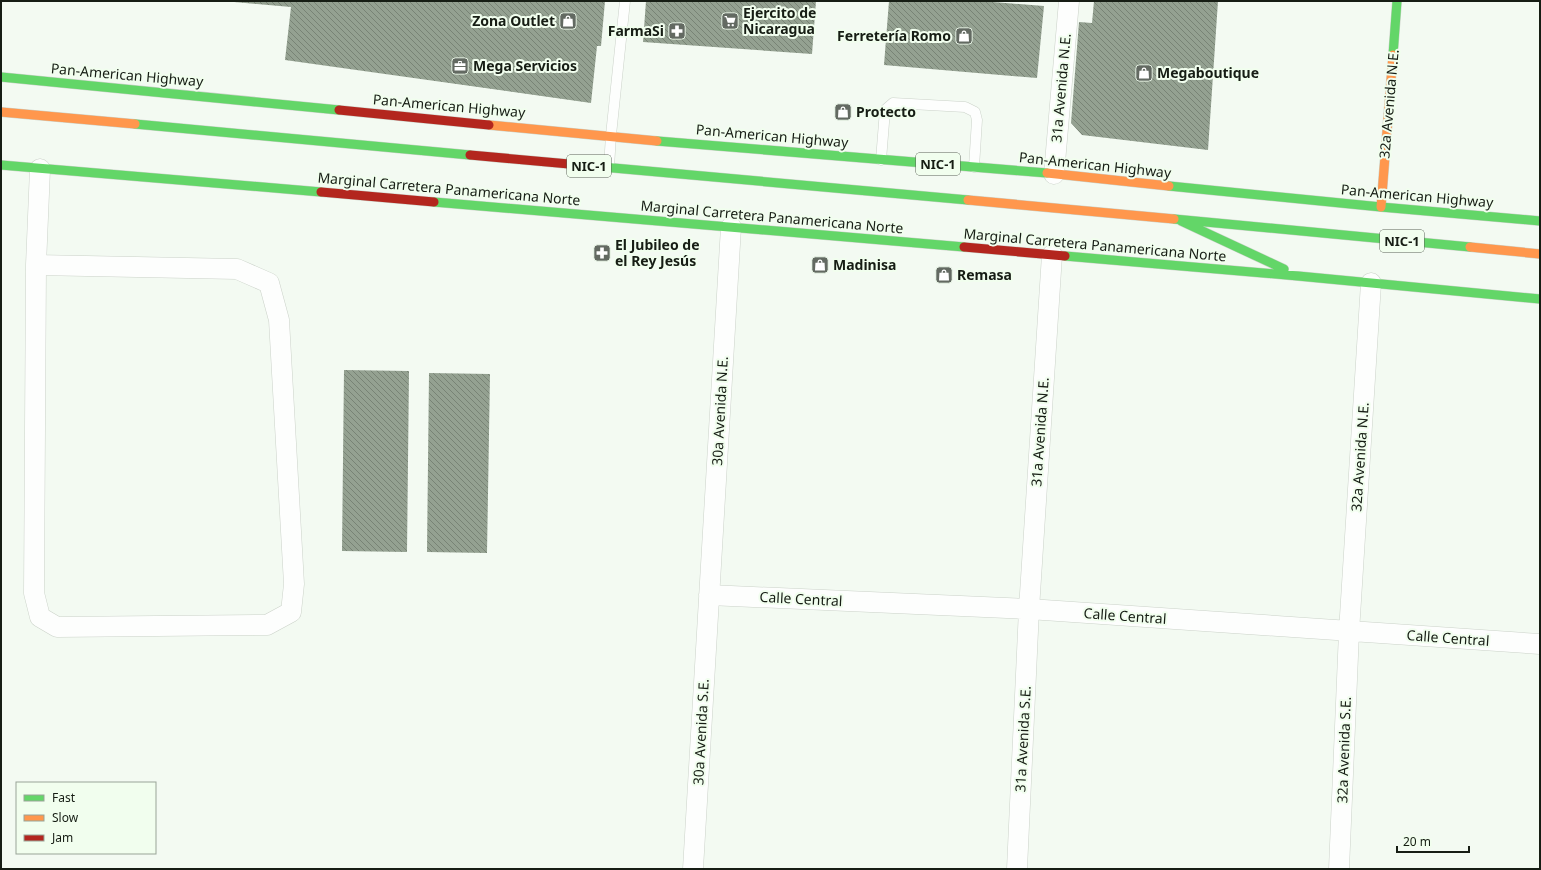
<svg xmlns="http://www.w3.org/2000/svg" width="1541" height="870" font-family="'Noto Sans',sans-serif">
<style>
.building{fill:url(#building-back-hatch)}
.lines{fill:none;stroke-linecap:round;stroke-linejoin:round}
.lane-casing{stroke:#cbd2c9;stroke-width:11}
.street-casing{stroke:#cbd2c9;stroke-width:21}
.fast-casing{stroke:#cbd2c9;stroke-width:10}
.slow-casing{stroke:#cbd2c9;stroke-width:10}
.jam-casing{stroke:#cbd2c9;stroke-width:10}
.lane{stroke:#fdfefd;stroke-width:10}
.street{stroke:#fdfefd;stroke-width:20}
.fast{stroke:#63d668;stroke-width:9}
.slow{stroke:#ff974d;stroke-width:9}
.jam{stroke:#b3261e;stroke-width:9}
.labels{text-anchor:middle;stroke-width:4;stroke-linejoin:round;paint-order:stroke}
.shield{fill:#f1feee;stroke:#586055;stroke-width:1}
.shield-label{font-size:13px;font-weight:bold;fill:#161d14}
.poi-label{font-size:14px;font-weight:bold;fill:#161d14;stroke:#f1feee;text-anchor:start}
.street-label{font-size:14px;fill:#161d14;stroke:#f1feee}
</style>
<defs>
<pattern id="building-back-hatch" width="6" height="6" patternUnits="userSpaceOnUse"><rect width="6" height="6" fill="#94a191"/><path d="M-1 5l2 2M0 0l6 6M5-1l2 2" fill="none" stroke="#788375"/></pattern>
</defs>
<rect width="100%" height="100%" fill="#f3faf2"/>
<!-- building -->
<path class="building" d="M234,1H605L601,46H597L591,103L285,60L291,7L234,2Z
M646,1H816L812,54L643,42Z
M889,1H980L1044,6L1037,78L884,65Z
M1094,1H1218L1208,150L1082,135L1071,123L1079,22L1092,23Z
M344,370L409,371L407,552L342,551Z
M429,373L490,374L487,553L427,552Z"/>
<g class="lines">
<defs>
<path id="lane" d="M881,160L885,110L893,103L965,107L975,112L977,120L974,167
M609,167L611,135L625,1"/>
<path id="street" d="M1054,174L1069,1
M36,265L237,269L269,283L279,320L294,584L291,612L267,625L57,627L40,617L34,593L36,265L40,169
M709,595L1029,609L1540,644
M693,869L731,227
M1017,869L1029,609L1052,255
M1339,869L1349,632L1371,283"/>
<path id="fast" d="M1393,55L1397,1
M1,77L339,110
M135,124L470,155
M657,141L1047,173
M569,164L968,200
M1,165L321,192
M1169,186L1381,207L1540,221
M434,202L964,247
M1174,219L1470,247
M1181,221L1284,269
M1065,256L1298,276L1540,299"/>
<path id="slow" d="M1,112L135,124
M489,125L657,141
M1047,173L1169,186
M968,200L1174,219
M1381,207L1393,55
M1470,247L1540,254"/>
<path id="jam" d="M339,110L489,125
M470,155L569,164
M321,192L434,202
M964,247L1065,256"/>
</defs>
<!-- lane casing -->
<use href="#lane" class="lane-casing"/>
<!-- street casing -->
<use href="#street" class="street-casing"/>
<!-- fast casing -->
<use href="#fast" class="fast-casing"/>
<!-- slow casing -->
<use href="#slow" class="slow-casing"/>
<!-- jam casing -->
<use href="#jam" class="jam-casing"/>
<!-- lane -->
<use href="#lane" class="lane"/>
<!-- street -->
<use href="#street" class="street"/>
<!-- fast -->
<use href="#fast" class="fast"/>
<!-- slow -->
<use href="#slow" class="slow"/>
<!-- jam -->
<use href="#jam" class="jam"/>
</g>
<!-- icons -->
<defs>
<symbol id="shop-square" viewBox="-11 -11 22 22"><rect x="-9" y="-9" width="18" height="18" rx="4" fill="#636a62" stroke="#f1feee"/><path d="M-5-2.5h2.3a2.7 3.5 0 0 1 5.4 0H5L5.5 6h-11ZM-1.5-2.5h3a1.5 2.3 0 0 0-3 0Z" fill="#fff"/></symbol>
<symbol id="supermarket-square" viewBox="-11 -11 22 22"><rect x="-9" y="-9" width="18" height="18" rx="4" fill="#636a62" stroke="#f1feee"/><path d="M-6-5.5h2.5l.6 2H6L4.5 2H-2.5L-4.4-4H-6ZM-1.5 3.2a1.3 1.3 0 1 0 .1 0ZM3 3.2a1.3 1.3 0 1 0 .1 0Z" fill="#fff"/></symbol>
<symbol id="pharmacy-square" viewBox="-11 -11 22 22"><rect x="-9" y="-9" width="18" height="18" rx="4" fill="#636a62" stroke="#f1feee"/><path d="M-2-6h4v4h4v4h-4v4h-4v-4h-4v-4h4Z" fill="#fff"/></symbol>
<symbol id="office-square" viewBox="-11 -11 22 22"><rect x="-9" y="-9" width="18" height="18" rx="4" fill="#636a62" stroke="#f1feee"/><path d="M-6-3h4V-5.5h4V-3h4V5H-6ZM-1-4.5V-3h2v-1.5ZM-6 0V1H6V0Z" fill="#fff"/></symbol>
</defs>
<g fill-rule="evenodd">
<use href="#shop-square" x="558" y="11" width="20" height="20"/>
<use href="#supermarket-square" x="720" y="11" width="20" height="20"/>
<use href="#pharmacy-square" x="667" y="21" width="20" height="20"/>
<use href="#shop-square" x="954" y="26" width="20" height="20"/>
<use href="#office-square" x="450" y="56" width="20" height="20"/>
<use href="#shop-square" x="1134" y="63" width="20" height="20"/>
<use href="#shop-square" x="833" y="102" width="20" height="20"/>
<use href="#pharmacy-square" x="592" y="243" width="20" height="20"/>
<use href="#shop-square" x="810" y="255" width="20" height="20"/>
<use href="#shop-square" x="934" y="265" width="20" height="20"/>
</g>
<g class="labels">
<!-- shield labels -->
<g class="shield">
<rect x="916" y="153" width="44" height="22" rx="3"/>
<rect x="567" y="155" width="44" height="22" rx="3"/>
<rect x="1380" y="230" width="44" height="22" rx="3"/>
</g>
<g class="shield-label">
<text x="938" y="169">NIC-1</text>
<text x="589" y="171">NIC-1</text>
<text x="1402" y="246">NIC-1</text>
</g>
<!-- poi labels -->
<g class="poi-label">
<text x="743" y="18">Ejercito de<tspan x="743" dy="16">Nicaragua</tspan></text>
<text x="555" y="26" text-anchor="end">Zona Outlet</text>
<text x="664" y="36" text-anchor="end">FarmaSi</text>
<text x="951" y="41" text-anchor="end">Ferretería Romo</text>
<text x="473" y="71">Mega Servicios</text>
<text x="1157" y="78">Megaboutique</text>
<text x="856" y="117">Protecto</text>
<text x="615" y="250">El Jubileo de<tspan x="615" dy="16">el Rey Jesús</tspan></text>
<text x="833" y="270">Madinisa</text>
<text x="957" y="280">Remasa</text>
</g>
<!-- street labels -->
<g class="street-label">
<text transform="translate(127 75) rotate(5)" y="5">Pan-American Highway</text>
<text transform="translate(1061 88) rotate(-85)" y="5">31a Avenida N.E.</text>
<text transform="translate(1389 104) rotate(-85)" y="5">32a Avenida N.E.</text>
<text transform="translate(449 106) rotate(5)" y="5">Pan-American Highway</text>
<text transform="translate(772 136) rotate(5)" y="5">Pan-American Highway</text>
<text transform="translate(1095 165) rotate(6)" y="5">Pan-American Highway</text>
<text transform="translate(449 189) rotate(5)" y="5">Marginal Carretera Panamericana Norte</text>
<text transform="translate(1417 196) rotate(5)" y="5">Pan-American Highway</text>
<text transform="translate(772 217) rotate(5)" y="5">Marginal Carretera Panamericana Norte</text>
<text transform="translate(1095 245) rotate(5)" y="5">Marginal Carretera Panamericana Norte</text>
<text transform="translate(720 411) rotate(-87)" y="5">30a Avenida N.E.</text>
<text transform="translate(1040 432) rotate(-86)" y="5">31a Avenida N.E.</text>
<text transform="translate(1360 457) rotate(-86)" y="5">32a Avenida N.E.</text>
<text transform="translate(801 599) rotate(3)" y="5">Calle Central</text>
<text transform="translate(1125 616) rotate(4)" y="5">Calle Central</text>
<text transform="translate(1448 638) rotate(4)" y="5">Calle Central</text>
<text transform="translate(701 732) rotate(-87)" y="5">30a Avenida S.E.</text>
<text transform="translate(1023 739) rotate(-87)" y="5">31a Avenida S.E.</text>
<text transform="translate(1344 750) rotate(-88)" y="5">32a Avenida S.E.</text>
</g>
</g>
<!-- border -->
<rect width="1541" height="870" fill="none" stroke="#161d14" stroke-width="4"/>
<!-- legend -->
<rect x="16" y="782" width="140" height="72" fill="#f1feee" stroke="#99a497"/>
<rect x="24" y="795" width="20" height="6" fill="#63d668" stroke="#99a497"/>
<text x="52" y="802" font-size="12" fill="#161d14">Fast</text>
<rect x="24" y="815" width="20" height="6" fill="#ff974d" stroke="#99a497"/>
<text x="52" y="822" font-size="12" fill="#161d14">Slow</text>
<rect x="24" y="835" width="20" height="6" fill="#b3261e" stroke="#99a497"/>
<text x="52" y="842" font-size="12" fill="#161d14">Jam</text>
<!-- scale -->
<path d="M1397 846v6h72v-6" fill="none" stroke="#161d14" stroke-width="2"/>
<text x="1403" y="846" font-size="12" fill="#161d14" stroke="#f1feee" stroke-width="3" paint-order="stroke">20 m</text>
</svg>
